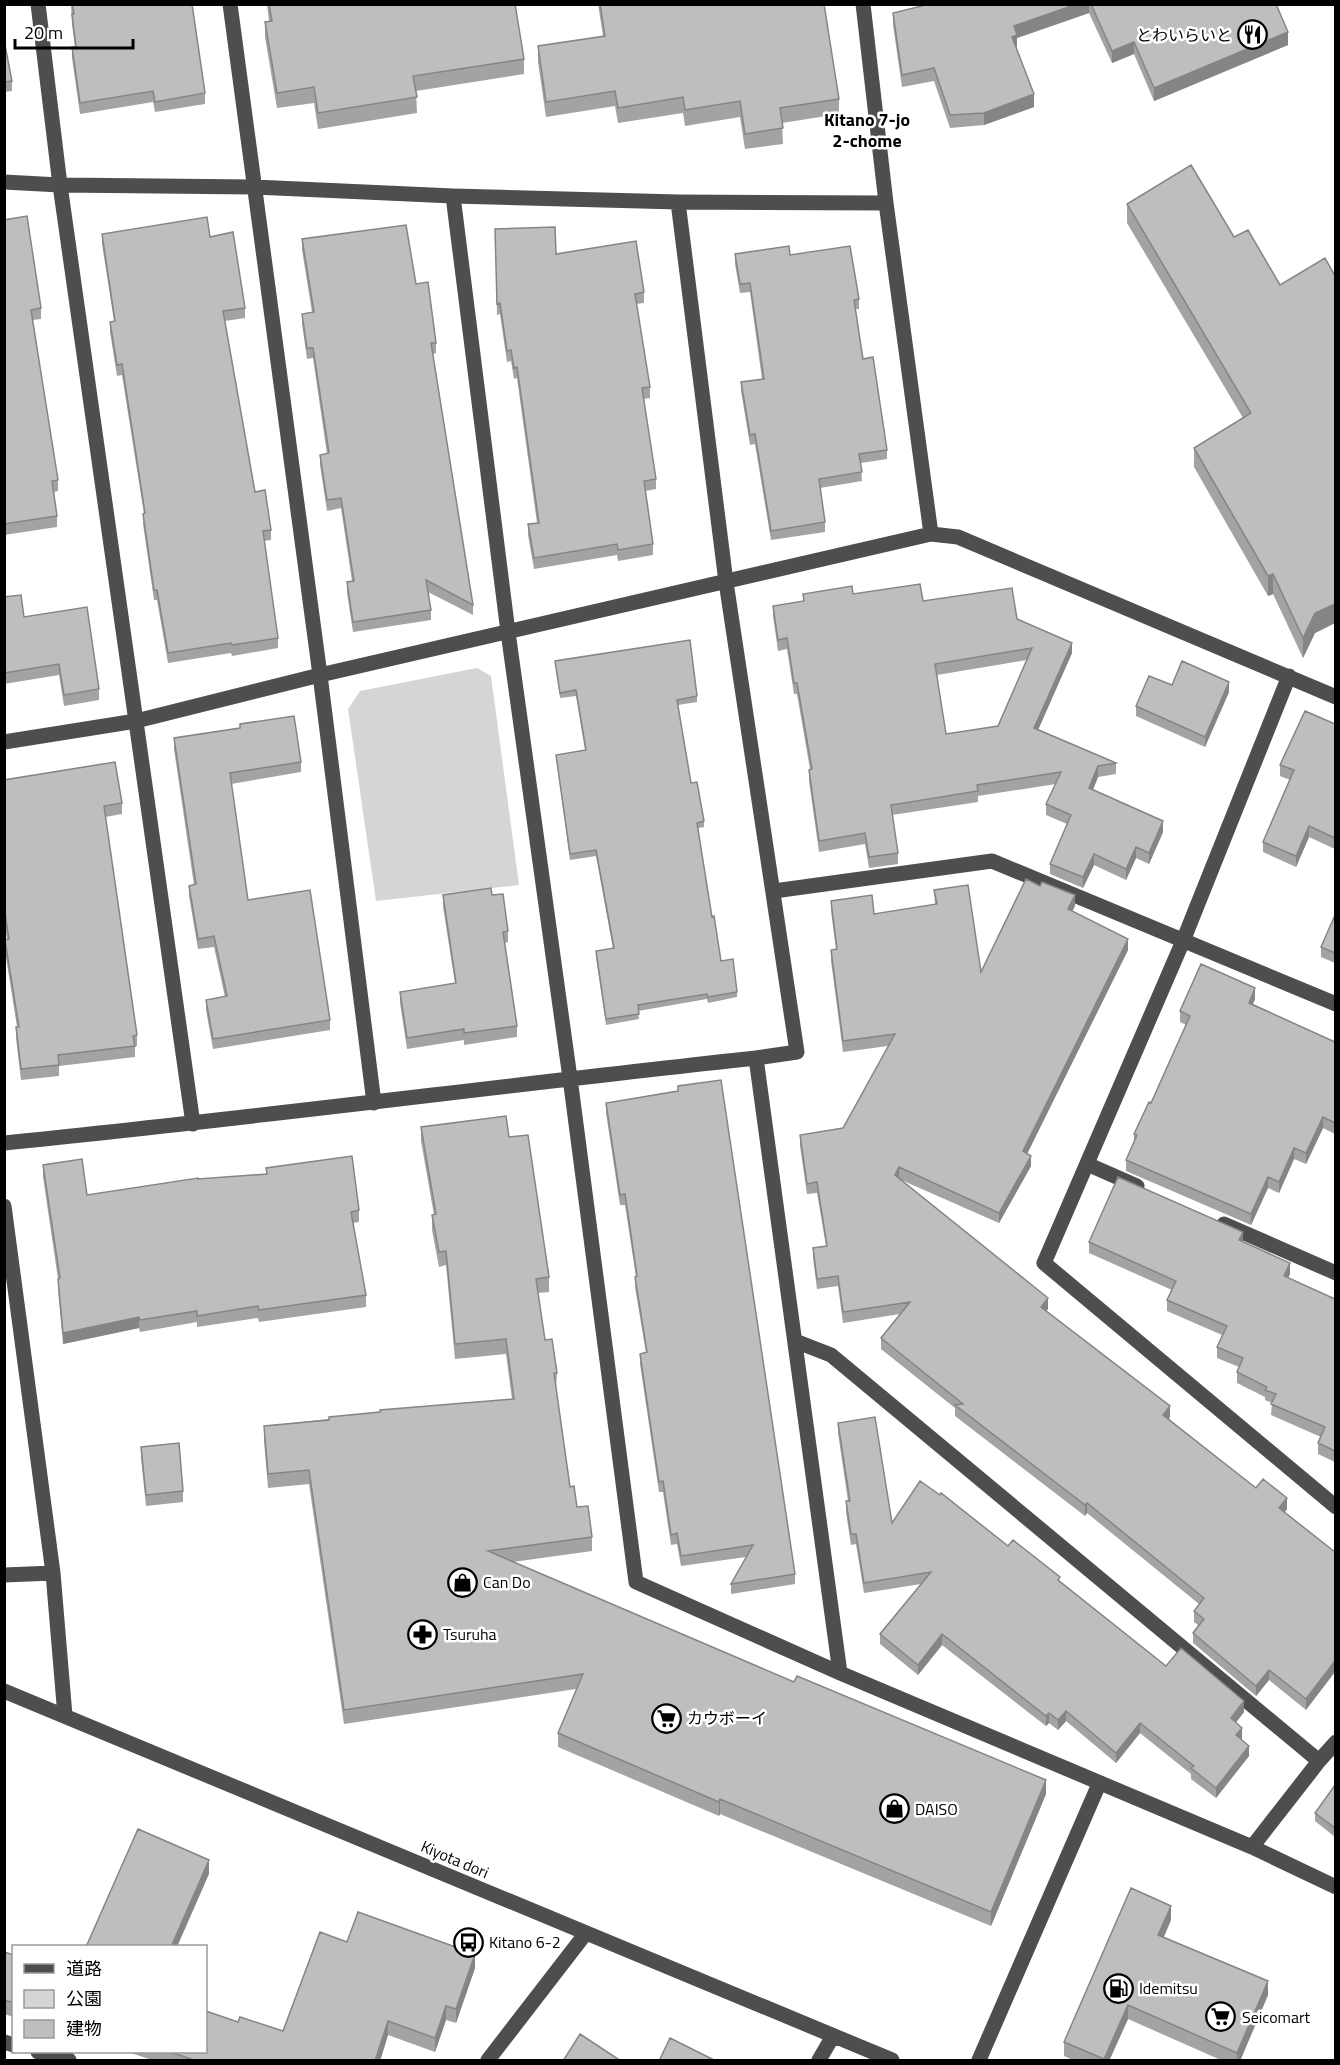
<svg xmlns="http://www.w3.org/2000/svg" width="1340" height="2065" font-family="'Titillium Web','Noto Sans JP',sans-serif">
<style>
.green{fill:#d5d5d5}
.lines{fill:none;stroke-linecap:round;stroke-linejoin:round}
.minor{stroke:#4e4e4e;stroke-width:15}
.wall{fill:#a3a3a3;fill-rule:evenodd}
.shaded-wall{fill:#858585}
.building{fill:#bebebe;stroke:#858585;stroke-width:1.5;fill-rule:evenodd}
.labels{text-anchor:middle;stroke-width:5;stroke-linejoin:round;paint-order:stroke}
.poi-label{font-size:16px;fill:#000;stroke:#fff;text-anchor:start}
.street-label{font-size:16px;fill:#000;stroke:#fff}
.neighbourhood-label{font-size:18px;font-weight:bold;fill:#000;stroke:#fff}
</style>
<rect width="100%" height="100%" fill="#fff"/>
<!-- green -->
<path class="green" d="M477,668L491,676L519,885L376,901L348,709L360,691Z"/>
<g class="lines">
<!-- minor -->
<path class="minor" d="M38,4L60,185L193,1124
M230,4L320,675L374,1103
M863,4L886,203L931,534
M4,182L60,185L254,187L453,196L678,202L886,203
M453,196L508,632L570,1078L636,1582L840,1673L1252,1847L1336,1887
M678,202L726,582L797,1052L756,1058L840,1673
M1289,676L1183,941L1044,1263L1336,1507
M4,742L136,721L320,675L931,534L958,537L1336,697
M774,891L992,861L1336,1004
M4,1143C255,1118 505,1085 756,1058
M1087,1164L1137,1186
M4,1206L53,1573L65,1716
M1224,1224L1336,1273
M795,1341L831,1355L1319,1761
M4,1575L53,1573
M4,1691L892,2060
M1252,1847L1319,1761L1336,1742
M4,2042L14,2045
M38,2052L69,2060
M488,2060L586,1933
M819,2060L833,2036
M979,2060L1099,1784"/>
</g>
<!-- wall -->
<path class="wall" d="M71,4H192L205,93V104L155,112L153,102L80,114L72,58V47H75L72,25Z
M267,4H515L524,59V74L416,91L417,113L318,129L314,103L277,108L265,37V22L269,21Z
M598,4H824L839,99V114L782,123L783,144L745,149L740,117L685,126L683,113L618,123L615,106L546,117L538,62V46L603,36Z
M917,4H1276L1288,45L1154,101L1134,54L1112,63L1089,13L1017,38L1016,48L1034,107L984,125L950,128L934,81L902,87L893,25V13L918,7Z
M4,40L12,81V91L4,92Z
M1127,204L1234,237L1280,285L1335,276V623L1315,633L1303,658L1273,594L1268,596L1194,467V448L1243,418L1127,223Z
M4,220L41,308V319L32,320L58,480V491L54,492L57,516V527L4,535Z
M495,229L556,254L644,292V303L636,304L650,387V398L643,399L656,479V489L645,491L653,544V555L618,561L617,555L534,569L528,535V524L537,523L517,378L514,379L511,361L507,362L500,314L497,315Z
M102,234L210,237L245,308V318L225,321L255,492L271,530V540L264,541L278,638V648L232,656L231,653L168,663L157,600H154L143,524L144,514L122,375L117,376L110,332V322L114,321L102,244Z
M302,239L416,284L436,343V353L433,354L473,605V615L428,592L431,610V620L353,632L347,593V582L352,581L341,508L327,511L320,465V455L327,454L313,358L307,359L302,324V314L312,312L302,250Z
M735,254L790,255L859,299V309H855L863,359L887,450V459L861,463L862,481L820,488L825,522V532L771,540L755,444L750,445L741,391V382L762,379L750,292L740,293L735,264Z
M803,594H853L923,601L1017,619L1072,653L1038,730L1116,763V774L1098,777L1093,790L1163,832L1149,864L1136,858L1126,880L1094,865L1083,888L1050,874V864L1067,824L1046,815V804L1056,784L978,796V802L892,815L898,853V864L869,868L865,844L819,852L809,781V770L810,769L797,694H794L787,649L778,651L773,616V606L803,601ZM1027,660L998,726L946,734L937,675Z
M4,597L99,689V700L64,706L59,675L4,684Z
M555,661L697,696V702L678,705L691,783L704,821V827L698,828L712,917L721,961L737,992V997L708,1003L707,999L638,1011L639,1019L606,1025L596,957V951L613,949L596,856L570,860L556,755L585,750L576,696L560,698Z
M1172,685L1229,692L1205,747L1136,716V706Z
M240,724L301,762V772L231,784L248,900L330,1020V1030L213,1049L206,1010V1000L225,997L214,947L198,949L189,896V886L194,885L174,749V738L240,728Z
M1335,724V849L1309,837L1296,867L1263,852V842L1290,780L1280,776V765Z
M4,780L122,803V814L105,817L137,1035V1046H135V1057L59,1066V1076L21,1080L16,1038V1027H17L5,951V940H7L4,918Z
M934,890L981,972L1075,906L1072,911L1128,950L1027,1154L1031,1166L999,1223L899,1179L1048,1309L1046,1311L1170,1417L1169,1419L1256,1488L1287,1509L1285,1512L1335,1552L1306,1710L1269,1680L1256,1696L1193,1643V1633L1198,1625L1194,1622V1611L1199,1604L1087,1513L1085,1516L955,1416V1408L881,1349V1338L900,1314L843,1323L838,1286L817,1289L813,1258V1248L826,1246L817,1193L807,1194L800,1146V1135L843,1128L888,1046L843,1052L831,961V950L836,949L831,911V901L874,914L935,905Z
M443,895H492L508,931V942L505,943L517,1026V1037L464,1045V1040L407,1049L400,1003V992L455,983L443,907Z
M1335,915V963L1321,957V947Z
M1255,999L1253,1004L1335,1042V1134L1323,1128L1306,1164L1294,1159L1279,1193L1268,1188L1251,1225L1126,1171V1160L1134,1142V1134L1151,1103L1186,1025L1180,1022V1011Z
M678,1086L795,1574V1584L731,1594V1584L746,1557L681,1566L677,1544L671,1545L663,1492H659L640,1364V1354L646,1353L635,1287L636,1277L625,1205H620L606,1113V1103L678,1091Z
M421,1127L509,1137L549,1277V1292L538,1293L545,1340L557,1373L556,1388L570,1487L577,1507L592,1537V1551L513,1562L1046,1794L991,1926L720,1814L719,1816L558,1747V1733L576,1689L344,1724L309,1484L268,1488L264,1441V1426L512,1399L506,1354L455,1359L446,1265L439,1267L432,1230V1215H434L421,1141Z
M43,1165L87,1195L198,1179L266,1174V1168L359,1210V1222L353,1223L366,1295V1307L259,1322L258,1318L197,1327V1322L140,1332L139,1328L63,1344L58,1290V1279L43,1177Z
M1089,1242H1243L1290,1274L1288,1278L1335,1299V1462L1318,1454V1443L1321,1437L1271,1415L1272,1403L1265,1400V1397L1237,1383V1372L1239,1367L1217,1358V1347L1222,1335L1167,1311V1300L1172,1290L1089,1253Z
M838,1423L892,1523L1008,1546L1060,1581L1166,1666L1244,1712L1236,1722L1242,1738L1241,1739L1249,1756L1216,1798L1191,1779V1774L1140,1733L1116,1763L1066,1721L1058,1730L1049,1723L1046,1726L942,1645L918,1675L880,1644V1634L921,1584L864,1593L856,1544L851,1545L846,1512V1501H848L838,1433Z
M141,1447L183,1491V1502L146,1506L141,1458Z
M1335,1785V1837L1315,1821V1813Z
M1171,1920L1164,1937L1268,1995L1240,2061H1223L1128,2019L1109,2061H1075L1064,2056V2042Z
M347,1942L475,1968L456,2023L446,2020L435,2052L388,2035L380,2061H155L128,2052H206L238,2022L283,2031Z
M4,1952L14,1955V2017L4,2014Z"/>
<!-- shaded-wall -->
<path class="shaded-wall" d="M1077,4H1089V13L1017,38V47L1012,49V37L1014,26Z
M1288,32V45L1154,101V88Z
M1134,42V54L1112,63V51Z
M1034,94V107L984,125V113Z
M1273,574V594L1268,596V576Z
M1335,604V623L1315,633L1303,658V638L1315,613Z
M1072,643V653L1034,739V728Z
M1229,682V692L1205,747V737Z
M1098,766V777L1089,799V788Z
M1163,821V832L1149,864V853Z
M1309,826V837L1296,867V856Z
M1136,847V858L1126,880V869Z
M1094,854V865L1083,888V877Z
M1075,895V906L1068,920V909Z
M1128,939V950L1023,1162V1151Z
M1255,988V999L1249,1013V1003Z
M1323,1117V1128L1306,1164V1153Z
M1294,1148V1159L1279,1193V1182Z
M1031,1156V1166L999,1223V1213Z
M899,1167V1178L895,1186V1175Z
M1268,1177V1188L1251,1225V1214Z
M1243,1232V1243L1239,1240Z
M1290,1263V1274L1284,1287V1276Z
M1048,1298V1309L1041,1318V1307Z
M139,1317V1328L63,1344V1333Z
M1170,1406V1417L1163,1426V1415Z
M1287,1498V1509L1279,1518V1508Z
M1087,1503V1513L1085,1516V1505Z
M942,1634V1645L918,1675V1665Z
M1335,1661V1672L1306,1710V1699Z
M1269,1670V1680L1256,1696V1686Z
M1244,1701V1712L1231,1729V1718Z
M1066,1711V1721L1058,1730V1720Z
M1049,1713V1723L1046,1726V1716Z
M1140,1723V1733L1116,1763V1753Z
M1242,1728V1738L1236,1746V1735Z
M1249,1746V1756L1216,1798V1788Z
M1046,1780V1794L991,1926V1912Z
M720,1799V1814L719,1816V1802Z
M209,1860V1874L177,1947H171Z
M1171,1906V1920L1158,1949V1935Z
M475,1954V1968L456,2023V2009Z
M1268,1981V1995L1240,2061H1237V2053Z
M1128,2005V2019L1109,2061H1104Z
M446,2006V2020L435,2052V2038Z
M388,2021V2035L380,2061H375Z"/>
<!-- building -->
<path class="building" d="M72,4H192L205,93L155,102L153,91L80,103L72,47H76L72,14H74Z
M269,4H515L524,59L413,76L417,97L318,113L314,87L277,93L265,22L272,21Z
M600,4H824L839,99L780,108L783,128L745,134L740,101L685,110L683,97L618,108L615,91L546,102L538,46L605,36Z
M922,4H1077L1014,26L1017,35L1012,37L1034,94L984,113L950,115L934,68L902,75L893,13L922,6Z
M1091,4H1276L1288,32L1154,88L1134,42L1112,51Z
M4,40L12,81L4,82Z
M1191,165L1234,237L1248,230L1280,285L1325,258L1335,276V604L1315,613L1303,638L1273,574L1268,576L1194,448L1251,413L1127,204Z
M27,216L41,308L31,310L58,480L52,481L57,516L4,524V220Z
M207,217L210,237L233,232L245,308L223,311L255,492L265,490L271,530L263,531L278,638L232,645L231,643L168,653L157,590H154L143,514L145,513L122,364L117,365L110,322L115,321L102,234Z
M406,225L416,284L428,282L436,343H431L473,605L426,580L431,610L353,622L347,582L354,581L341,498L327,500L320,455L329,453L313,348H307L302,314L314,312L302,239Z
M555,227L556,254L636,241L644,292L635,294L650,387L642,388L656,479L644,481L653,544L618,550L617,544L534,558L528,524L539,523L517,367L514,368L511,350L507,351L500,303L497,304L495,229Z
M789,246L790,255L850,246L859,299L854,300L863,359L873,357L887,450L859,454L862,472L819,479L825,522L771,531L755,434L750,435L741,382L764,379L750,283L740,284L735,254Z
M920,584L923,601L1012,588L1017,619L1072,643L1034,728L1116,763L1098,766L1089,788L1163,821L1149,853L1136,847L1126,869L1094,854L1083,877L1050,864L1071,815L1046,804L1061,772L977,785L978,791L891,805L898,853L869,857L865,833L819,841L809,770L812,769L797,683H794L787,638L778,640L773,606L804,601L803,594L852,586L853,594ZM1032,648L998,726L946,734L935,664Z
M21,595L24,617L87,607L99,689L64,695L59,664L4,673V597Z
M690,640L697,696L677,700L691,783L697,782L704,821L697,823L712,917L714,916L721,961L733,959L737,992L708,997L707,994L638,1005L639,1014L606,1019L596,951L614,948L596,850L570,854L556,755L586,750L576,690L560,693L555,661Z
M1182,661L1229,682L1205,737L1136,706L1149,676L1172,685Z
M1305,711L1335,724V838L1309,826L1296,856L1263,842L1294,770L1280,765Z
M294,716L301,762L230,773L248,900L310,890L330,1020L213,1039L206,1000L227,996L214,936L198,939L189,886L196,884L174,738L240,728V724Z
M115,762L122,803L104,806L137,1035L133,1036L135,1046L58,1055L59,1065L21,1069L16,1027H19L5,940L9,939L4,907V780Z
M1026,879L1040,886L1042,882L1075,895L1068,909L1128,939L1023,1151L1031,1156L999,1213L899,1167L895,1175L1048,1298L1041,1307L1170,1406L1163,1415L1256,1488L1263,1479L1287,1498L1279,1508L1335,1552V1661L1306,1699L1269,1670L1256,1686L1193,1633L1204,1619L1194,1611L1204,1598L1087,1503L1085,1505L955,1405L963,1404L881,1338L910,1302L843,1312L838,1276L817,1279L813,1248L827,1246L817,1182L807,1184L800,1135L843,1128L895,1034L843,1041L831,950L837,949L831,901L872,895L874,914L937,904L934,890L968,885L981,972Z
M491,888L492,895L503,894L508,931L503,932L517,1026L464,1033V1029L407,1038L400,992L456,983L443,895Z
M1335,915V953L1321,947Z
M1201,964L1255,988L1249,1003L1335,1042V1123L1323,1117L1306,1153L1294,1148L1279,1182L1268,1177L1251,1214L1126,1160L1137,1135L1134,1134L1149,1102L1151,1103L1190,1016L1180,1011Z
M721,1080L795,1574L731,1584L753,1545L681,1556L677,1533L671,1535L663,1481L659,1482L640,1354L647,1352L635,1277L637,1276L625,1194L620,1195L606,1103L678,1091V1086Z
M506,1116L509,1137L528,1135L549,1277L536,1279L545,1340L552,1339L557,1373H554L570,1487L574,1486L577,1507L588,1506L592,1537L488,1551L794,1682L797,1676L1046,1780L991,1912L720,1799L719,1802L558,1733L583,1674L344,1710L309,1470L268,1474L264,1426L329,1420V1417L380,1412V1410L514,1399L506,1339L455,1344L446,1251L439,1252L432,1215L436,1214L421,1127Z
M352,1156L359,1210L351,1212L366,1295L259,1310L258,1306L197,1316V1311L140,1320L139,1317L63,1333L58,1279L60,1278L43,1165L82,1159L87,1195L198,1178V1179L267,1174L266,1168Z
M1118,1177L1243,1232L1239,1240L1290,1263L1284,1276L1335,1299V1451L1318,1443L1325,1427L1271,1404L1276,1394L1265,1390L1267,1387L1237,1372L1243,1358L1217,1347L1227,1326L1167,1300L1176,1281L1089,1242Z
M875,1417L892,1523L920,1481L940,1495L941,1493L1008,1546L1013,1540L1060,1577L1058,1580L1166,1666L1181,1648L1244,1701L1231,1718L1242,1728L1236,1735L1249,1746L1216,1788L1191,1768L1194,1766L1140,1723L1116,1753L1066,1711L1058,1720L1049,1713L1046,1716L942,1634L918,1665L880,1634L931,1572L864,1583L856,1534H851L846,1501H850L838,1423Z
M179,1443L183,1491L146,1495L141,1447Z
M1335,1785V1828L1315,1813Z
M138,1829L209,1860L171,1947H86Z
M1131,1888L1171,1906L1158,1935L1268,1981L1237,2053L1128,2005L1104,2059L1064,2042Z
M358,1912L475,1954L456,2009L446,2006L435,2038L388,2021L375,2061H213L211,2060V2061H197L170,2052H206V2011L238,2022L240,2017L283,2031L320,1932L347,1942Z
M4,1952L14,1955V2003L4,2000Z
M580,2034L621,2061H563Z
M670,2038L716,2061H659Z"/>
<!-- icons -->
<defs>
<symbol id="restaurant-ring" viewBox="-11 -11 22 22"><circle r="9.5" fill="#fff" stroke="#000" stroke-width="1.5"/><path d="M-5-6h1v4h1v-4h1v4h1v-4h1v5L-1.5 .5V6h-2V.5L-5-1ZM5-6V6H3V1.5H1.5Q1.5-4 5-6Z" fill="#000"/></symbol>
<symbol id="shop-ring" viewBox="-11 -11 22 22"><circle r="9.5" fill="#fff" stroke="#000" stroke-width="1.5"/><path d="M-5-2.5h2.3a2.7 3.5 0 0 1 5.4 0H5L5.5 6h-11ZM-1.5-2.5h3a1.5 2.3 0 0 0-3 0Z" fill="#000"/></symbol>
<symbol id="pharmacy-ring" viewBox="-11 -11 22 22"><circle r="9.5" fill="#fff" stroke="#000" stroke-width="1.5"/><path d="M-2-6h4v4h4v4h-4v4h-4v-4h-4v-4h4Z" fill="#000"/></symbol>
<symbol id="supermarket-ring" viewBox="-11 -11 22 22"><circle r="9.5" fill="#fff" stroke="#000" stroke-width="1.5"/><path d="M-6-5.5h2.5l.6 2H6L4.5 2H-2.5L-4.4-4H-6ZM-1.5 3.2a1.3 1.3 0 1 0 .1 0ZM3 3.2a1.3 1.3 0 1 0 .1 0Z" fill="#000"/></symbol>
<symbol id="bus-ring" viewBox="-11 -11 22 22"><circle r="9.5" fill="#fff" stroke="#000" stroke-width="1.5"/><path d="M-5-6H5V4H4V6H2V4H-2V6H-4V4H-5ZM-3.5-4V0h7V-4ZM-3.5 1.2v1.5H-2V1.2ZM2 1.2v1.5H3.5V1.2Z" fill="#000"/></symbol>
<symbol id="fuel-ring" viewBox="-11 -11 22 22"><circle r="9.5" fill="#fff" stroke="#000" stroke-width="1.5"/><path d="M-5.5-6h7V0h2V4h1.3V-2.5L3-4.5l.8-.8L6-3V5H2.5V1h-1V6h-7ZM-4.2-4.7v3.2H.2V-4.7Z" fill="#000"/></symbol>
</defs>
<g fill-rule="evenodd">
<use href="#restaurant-ring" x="1236" y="18" width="33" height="33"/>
<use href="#shop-ring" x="446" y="1566" width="33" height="33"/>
<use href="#pharmacy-ring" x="406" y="1618" width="33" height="33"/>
<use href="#supermarket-ring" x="650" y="1702" width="33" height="33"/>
<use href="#shop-ring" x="878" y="1792" width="33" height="33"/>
<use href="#bus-ring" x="452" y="1926" width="33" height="33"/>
<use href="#fuel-ring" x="1102" y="1972" width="33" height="33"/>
<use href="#supermarket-ring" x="1204" y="2000" width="33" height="33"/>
</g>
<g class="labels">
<!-- poi labels -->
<g class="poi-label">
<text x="1232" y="41" text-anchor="end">とわいらいと</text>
<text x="483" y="1588">Can Do</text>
<text x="443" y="1640">Tsuruha</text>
<text x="687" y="1724">カウボーイ</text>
<text x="915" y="1815">DAISO</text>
<text x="489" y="1948">Kitano 6-2</text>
<text x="1139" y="1994">Idemitsu</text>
<text x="1242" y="2023">Seicomart</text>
</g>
<!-- street labels -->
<g class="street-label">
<text transform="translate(455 1859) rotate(23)" y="6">Kiyota dori</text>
</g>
<!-- neighbourhood labels -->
<g class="neighbourhood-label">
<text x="867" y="126">Kitano 7-jo<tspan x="867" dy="21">2-chome</tspan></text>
</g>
</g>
<!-- border -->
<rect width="1340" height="2065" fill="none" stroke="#000000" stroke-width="12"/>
<!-- legend -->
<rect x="12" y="1945" width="195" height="108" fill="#ffffff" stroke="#999999" stroke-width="1.5"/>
<rect x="24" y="1964" width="30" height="9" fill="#4e4e4e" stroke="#999999" stroke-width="1.5"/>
<text x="66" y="1975" font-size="18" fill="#000000">道路</text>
<rect x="24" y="1990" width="30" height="18" fill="#d5d5d5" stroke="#999999" stroke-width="1.5"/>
<text x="66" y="2005" font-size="18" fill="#000000">公園</text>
<rect x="24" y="2020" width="30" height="18" fill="#bebebe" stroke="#999999" stroke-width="1.5"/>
<text x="66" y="2035" font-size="18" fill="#000000">建物</text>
<!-- scale -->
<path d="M15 39v9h118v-9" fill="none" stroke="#000000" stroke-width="3"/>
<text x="24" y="39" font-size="18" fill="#000000" stroke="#ffffff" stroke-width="4.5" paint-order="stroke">20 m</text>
</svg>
